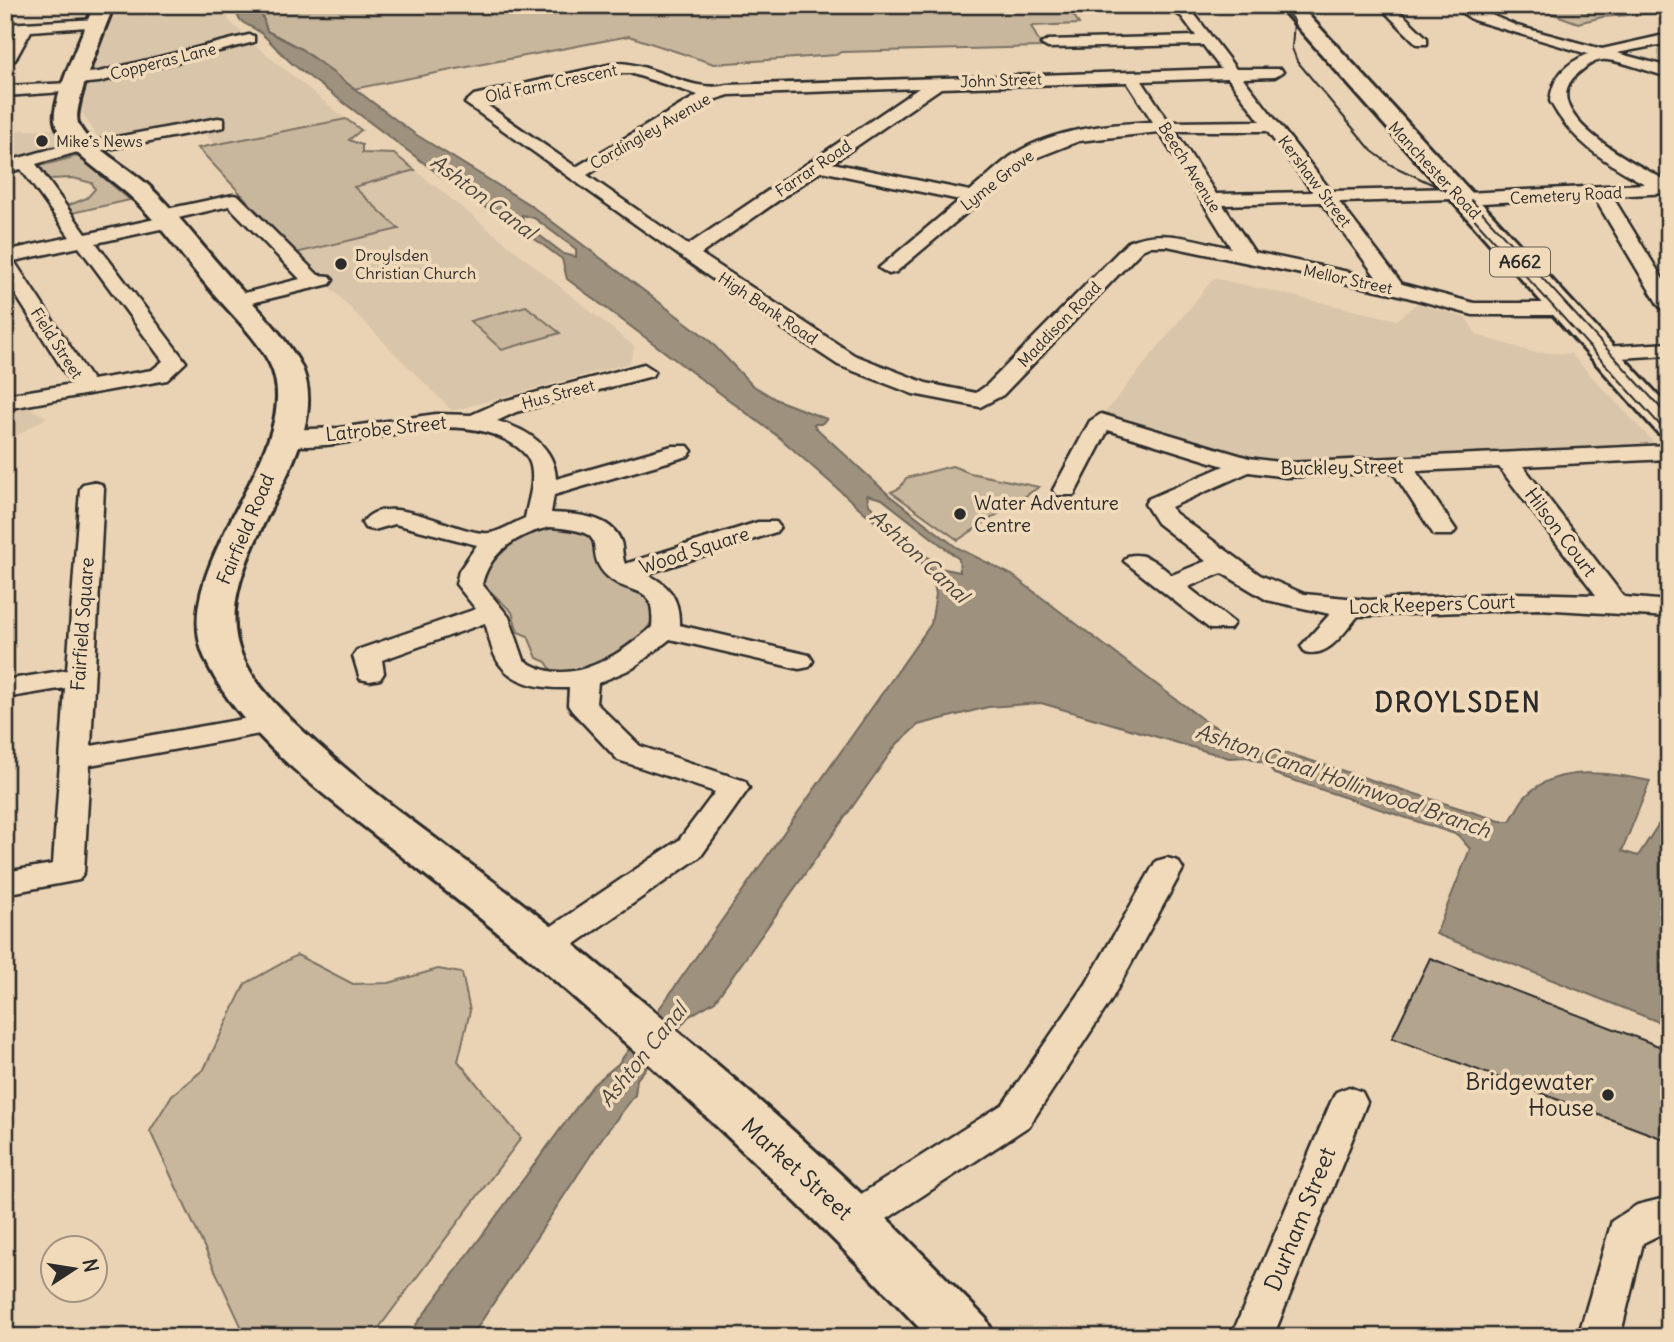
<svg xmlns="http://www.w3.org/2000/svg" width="1674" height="1342" font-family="Delius,sans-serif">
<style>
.built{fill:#d9c5a9}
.green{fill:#c9b79d;stroke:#7a7164;stroke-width:2}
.water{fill:#9e917e;stroke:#70685d;stroke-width:2;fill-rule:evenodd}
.building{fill:#b3a48e;stroke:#2b2b2b;stroke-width:2}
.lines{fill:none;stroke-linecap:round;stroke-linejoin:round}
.street-casing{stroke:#2b2b2b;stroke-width:5}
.secondary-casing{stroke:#2b2b2b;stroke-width:6}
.primary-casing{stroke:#2b2b2b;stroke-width:6}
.street{fill:#f1daba;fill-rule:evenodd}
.secondary{fill:#f1daba;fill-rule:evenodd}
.primary{fill:#f1daba;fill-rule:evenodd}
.tram{stroke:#2b2b2b;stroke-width:2}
.poi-dot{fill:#2b2b2b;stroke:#f1daba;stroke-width:2.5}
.labels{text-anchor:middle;stroke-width:7;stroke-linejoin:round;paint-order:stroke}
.far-street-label{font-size:16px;fill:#2b2b2b;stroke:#f1daba}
.far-poi-label{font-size:16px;fill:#2b2b2b;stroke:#f1daba;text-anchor:start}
.shield{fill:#f1daba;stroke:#666056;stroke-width:2}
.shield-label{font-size:18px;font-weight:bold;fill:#2b2b2b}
.street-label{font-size:19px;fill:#2b2b2b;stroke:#f1daba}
.poi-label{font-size:19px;fill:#2b2b2b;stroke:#f1daba;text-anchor:start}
.water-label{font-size:21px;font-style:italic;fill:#484440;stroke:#f1daba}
.near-poi-label{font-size:23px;fill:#2b2b2b;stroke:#f1daba;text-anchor:end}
.near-street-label{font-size:23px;fill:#2b2b2b;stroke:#f1daba}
.district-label{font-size:26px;font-weight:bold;letter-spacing:2px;fill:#2b2b2b;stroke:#f1daba}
</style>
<rect width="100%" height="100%" fill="#e9d3b4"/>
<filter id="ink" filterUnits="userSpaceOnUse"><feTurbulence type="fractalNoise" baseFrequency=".0143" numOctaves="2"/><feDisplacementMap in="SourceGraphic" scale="14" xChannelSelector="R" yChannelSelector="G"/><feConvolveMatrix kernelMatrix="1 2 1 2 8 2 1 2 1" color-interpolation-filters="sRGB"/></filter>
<g filter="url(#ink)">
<!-- built -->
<path class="built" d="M193,5H223L229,21L246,36L101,75L92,72L112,17Z
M251,42L346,119L215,145L196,123L100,141L80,110L84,84Z
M54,129L68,146L5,163V131Z
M415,170L635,347L629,363L452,411L296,253L398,229L353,187Z
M1214,278L1397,320L1417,303L1466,318L1477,335L1532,352L1571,354L1658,447L1290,465L1244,455L1104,414Z
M19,403L47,417L5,443V406Z"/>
<!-- green -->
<path class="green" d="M259,5H1068L1079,24L1031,26L1042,47L841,52L836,55L714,64L629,36L353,89L286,41L267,31Z
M1529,5H1669V12L1602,17L1578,23Z
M346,119L361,130L349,140L362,145V153L394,154L415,170L354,187L399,229L296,253L198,148Z
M78,156L130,200L72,213L67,206L87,198L95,189L92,183L73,178L49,179L40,166Z
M526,306L560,333L502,350L470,321Z
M952,466L970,473L1039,487L958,540L891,492L900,488L906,478Z
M561,526L586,532L595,539L630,584L650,600L656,612C642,649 591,677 552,671L546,662L537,658L528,636L518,632L512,612L484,585L483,578L488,566L520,536L545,527Z
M297,955L353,984L389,983L438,969L462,973L470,1011L458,1061L521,1138L372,1337H251L243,1330L150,1131L172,1095L204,1069L245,984Z"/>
<!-- water -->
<path class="water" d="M234,5H259L267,31L300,48L415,134L530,205L708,339L752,385L777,400L827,419L821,424H814L815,427L890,496L956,547L1012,575L1206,722C1234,735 1256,757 1287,753L1500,821H1510C1517,811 1519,802 1528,794C1559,764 1612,773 1650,781L1622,851L1638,856L1669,808V1026L1436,934L1470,849L1458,835L1274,774L1268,764L1247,757L1229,758L1041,703L988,707L918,725L896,745L715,1001L688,1017L637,1079L635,1095L602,1138L471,1337H407L593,1085L618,1064L667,998L931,624L936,594L931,571L780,438L567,279L562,259L513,223L477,203L295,66C283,56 273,44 263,35C250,22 239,29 234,5ZM522,215L534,218L576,249V257L564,254L523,223ZM867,495L882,499L949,551L959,559L960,572L940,568L869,505Z"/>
<!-- building -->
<path class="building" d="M1430,958L1669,1050V1141L1392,1038Z"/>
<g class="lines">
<defs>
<path id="street" d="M1164,5H1182L1192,11L1236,69H1281L1283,72L1275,77L1243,78L1331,191L1457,188L1466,193L1645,184C1606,163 1571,141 1550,101C1553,76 1565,64 1588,54L1473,20L1450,5H1468L1517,26L1602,49L1669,34V43L1617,53L1669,67V77C1648,72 1627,62 1607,60C1595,58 1583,69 1575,76C1535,116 1643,168 1669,182V193L1612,196L1669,289V312L1659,306L1594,197L1463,204L1454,199L1339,202L1402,284L1474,303H1562L1572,309L1562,315H1473L1392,293L1167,246H1151L1142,250L1003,395L980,407L913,394L838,365L770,320L465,103L474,95L617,63C654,63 691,94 727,85L1221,69L1203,45L1048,48L1041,44L1048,40L1196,36L1182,17ZM617,73H630L698,95L576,167L484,103ZM1228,78L1260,121L1169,122L1142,81ZM1127,82L1153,122C1108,124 1055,129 1016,153C1000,163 985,179 970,191L832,163L941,88ZM919,88L688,245L587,175L710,101L729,95ZM1175,131H1267L1313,192L1216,194ZM1159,132L1231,248C1197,241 1162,227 1128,242L987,385L976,393L926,383L854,355L701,254L821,171L960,200L879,268L889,274L896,272L1028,161L1079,141ZM1321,202L1377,278L1254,252L1223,205Z
M1378,5H1393L1427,38V44H1417Z
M97,19L104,23L102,26L31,31L15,60H5V52L16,32H5V24Z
M249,35L254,36V42L99,82L76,84L68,79L76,74L99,72Z
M72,83L80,88L78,91L5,96V86Z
M218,118L224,119V127L87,153L81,151L36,164L86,234L155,219V212L162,210L233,195L239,196L318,275L330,276L333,280L330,284L235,307L228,305L225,301L228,297L300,279L229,206L174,219V226L96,243L186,362L167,380L5,409V395L72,384L5,278V251L70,237L21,169L5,173V162L83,140L90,142ZM79,247L163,361L152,370L92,380L14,261Z
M1669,343V355L1604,359L1593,353L1604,347Z
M644,364L655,371L652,376L516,412L497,421C526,429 555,446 556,479L672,446H688L692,451L688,456L554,495L551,513C574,514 612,515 621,542C623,549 622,557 625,564L758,522H776L780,527L776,532L646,574C669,584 680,599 679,625L809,655L813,661L809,667L799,669L670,639L633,668L598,683L596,703L640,746L745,781L749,788L701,856L558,956L546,959L534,956L529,947L534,938L679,840L715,792L618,760L572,711L568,705L569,688C543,689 507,684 495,656C490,646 489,634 485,623L382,660L384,673L380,679L370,681L360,679L353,656L357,650L476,609L456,584L459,571L477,545L395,524L374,530L365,528L362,523C387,487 457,536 490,533C500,532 515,522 525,518C528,501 535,484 531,466C528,453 517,446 506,440C432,403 350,461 274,442L270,437L274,432L282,430L339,428L436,414L471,415L500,402ZM550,527C620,532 578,549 608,577C631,598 656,580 652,627C619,656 567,691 524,660L509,617L482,584C490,551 518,534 550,527Z
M1101,414L1249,458L1286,463L1669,445V459L1523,466L1624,597L1669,601V617L1539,609L1358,616C1344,632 1329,658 1305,652L1301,646L1330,614L1267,600L1222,573L1188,587L1234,623L1230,629H1210L1124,561L1128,556C1146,551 1158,564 1172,575L1206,561L1157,523L1145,504L1148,499L1224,466L1108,430L1074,495H1056L1053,490L1090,421ZM1499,467L1596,595L1513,593L1368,600L1304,594L1260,575L1175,513L1171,507L1249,472L1286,477L1393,472L1434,535H1452L1456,530L1416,471Z
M92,482L101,484L104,489L91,746L271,714L281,717L286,723L281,729L271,732L90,765L84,872L79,880L5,894V872L53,864L65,688L5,698V680L67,670L80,489L83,484Z
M1167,858L1178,861L1183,869L1110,1002L1029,1126L867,1232L853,1237L839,1232L833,1220L839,1208L1003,1104L1086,984L1156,861Z
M1349,1087L1362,1092L1367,1102L1273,1337H1231L1331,1102L1336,1092Z
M1669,1197V1230L1643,1243L1620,1337H1578L1612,1221L1637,1205Z"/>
<path id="secondary" d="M94,5H114C106,26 72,106 78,123C85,145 132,169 150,187C177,213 201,245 226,273C250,301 280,329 299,362C345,447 201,562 242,656C257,690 289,718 316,743C395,814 485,871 567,939C671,1025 777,1112 874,1206C912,1243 949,1281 986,1319L995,1337H928C803,1204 670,1079 531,960C478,915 421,872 366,828C309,783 232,724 204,656C166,564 310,447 270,364C256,336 229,312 209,288C183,258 159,222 129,195C110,177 59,147 55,121C51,100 85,29 94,5Z"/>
<path id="primary" d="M1278,5H1299L1669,407V435L1658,433Z"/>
</defs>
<!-- street casing -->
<use href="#street" class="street-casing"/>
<!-- secondary casing -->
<use href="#secondary" class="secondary-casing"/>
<!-- primary casing -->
<use href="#primary" class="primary-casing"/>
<!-- street -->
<use href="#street" class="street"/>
<!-- secondary -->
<use href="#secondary" class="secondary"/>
<!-- primary -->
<use href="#primary" class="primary"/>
<!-- tram -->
<path class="tram" d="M1280,5L1294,21L1292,48L1297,61L1372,151L1391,165L1451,193L1669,435
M1471,200L1669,417"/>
</g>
</g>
<!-- markers -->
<g class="poi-dot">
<circle cx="42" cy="141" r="7"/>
<circle cx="341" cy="264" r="7"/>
<circle cx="960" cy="514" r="7"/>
<circle cx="1608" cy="1095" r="7"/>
</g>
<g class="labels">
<!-- far-street labels -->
<g class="far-street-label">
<text transform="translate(163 61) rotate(-14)" y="6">Copperas Lane</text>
<text transform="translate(1001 80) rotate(-2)" y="6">John Street</text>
<text transform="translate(551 83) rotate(-12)" y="6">Old Farm Crescent</text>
<text transform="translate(650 131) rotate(-30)" y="6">Cordingley Avenue</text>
<text transform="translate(1190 167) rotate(58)" y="6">Beech Avenue</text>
<text transform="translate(813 168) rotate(-34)" y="6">Farrar Road</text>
<text transform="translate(1435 170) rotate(47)" y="6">Manchester Road</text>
<text transform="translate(997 180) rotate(-38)" y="6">Lyme Grove</text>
<text transform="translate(1315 181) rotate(53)" y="6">Kershaw Street</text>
<text transform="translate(1566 195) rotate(-3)" y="6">Cemetery Road</text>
<text transform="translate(1348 279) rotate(12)" y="6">Mellor Street</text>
<text transform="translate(768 308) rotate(34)" y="6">High Bank Road</text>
<text transform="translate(1059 324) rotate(-46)" y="6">Maddison Road</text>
<text transform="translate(57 343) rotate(57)" y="6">Field Street</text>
<text transform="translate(558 394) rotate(-15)" y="6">Hus Street</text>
</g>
<!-- far-poi labels -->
<g class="far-poi-label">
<text x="56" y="147">Mike's News</text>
<text x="355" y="261">Droylsden<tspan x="355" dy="18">Christian Church</tspan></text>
</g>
<!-- shield labels -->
<rect class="shield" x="1490" y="247.5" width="60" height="29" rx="5"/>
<g class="shield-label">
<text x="1520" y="268">A662</text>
</g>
<!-- street labels -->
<g class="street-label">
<text transform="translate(386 428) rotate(-6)" y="7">Latrobe Street</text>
<text transform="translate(1342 467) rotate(-1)" y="7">Buckley Street</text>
<text transform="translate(245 529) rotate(-67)" y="7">Fairfield Road</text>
<text transform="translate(1561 532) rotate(53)" y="7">Hilson Court</text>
<text transform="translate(694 550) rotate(-18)" y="7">Wood Square</text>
<text transform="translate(1432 604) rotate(-2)" y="7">Lock Keepers Court</text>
<text transform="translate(82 624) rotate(-86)" y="7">Fairfield Square</text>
</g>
<!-- poi labels -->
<g class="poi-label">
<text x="974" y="510">Water Adventure<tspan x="974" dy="22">Centre</tspan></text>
</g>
<!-- water labels -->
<g class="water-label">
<text transform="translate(483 197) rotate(37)" y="7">Ashton Canal</text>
<text transform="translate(919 556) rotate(43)" y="7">Ashton Canal</text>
<text transform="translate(1343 781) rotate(19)" y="7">Ashton Canal Hollinwood Branch</text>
<text transform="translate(643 1055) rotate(-51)" y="7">Ashton Canal</text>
</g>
<!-- near-poi labels -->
<g class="near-poi-label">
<text x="1594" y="1090">Bridgewater<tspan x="1594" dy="26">House</tspan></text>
</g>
<!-- near-street labels -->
<g class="near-street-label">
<text transform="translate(797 1169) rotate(42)" y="8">Market Street</text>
<text transform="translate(1300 1219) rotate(-68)" y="8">Durham Street</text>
</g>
<!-- district labels -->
<g class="district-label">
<text x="1458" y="712">DROYLSDEN</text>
</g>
</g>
<!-- margin -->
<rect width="1674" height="1342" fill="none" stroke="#f1daba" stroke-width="28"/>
<rect x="14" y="14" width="1646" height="1314" fill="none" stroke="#2b2b2b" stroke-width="2.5" filter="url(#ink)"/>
<!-- north arrow -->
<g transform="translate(74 1269) rotate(78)"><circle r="33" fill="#f1daba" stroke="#a29481" stroke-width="2"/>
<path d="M0-5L12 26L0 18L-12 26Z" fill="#2b2b2b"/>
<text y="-10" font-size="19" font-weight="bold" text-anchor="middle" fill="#2b2b2b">N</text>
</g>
</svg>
